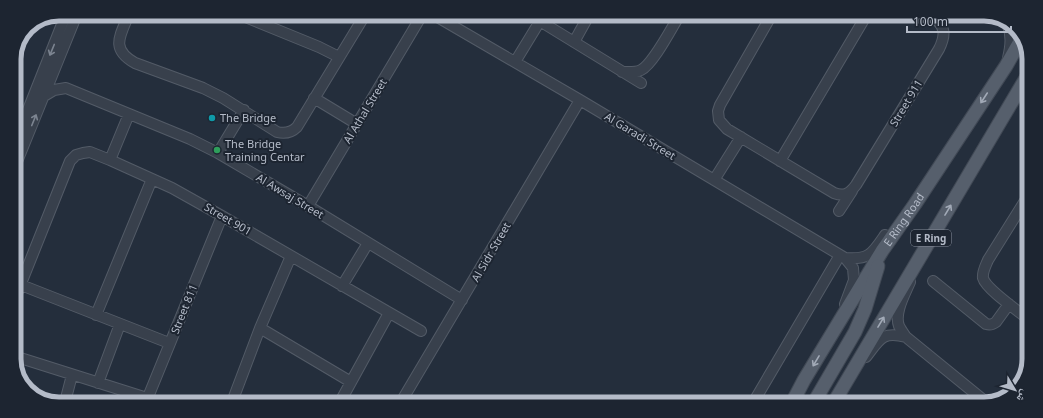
<svg xmlns="http://www.w3.org/2000/svg" width="1043" height="418" font-family="'Noto Sans','Noto Naskh Arabic',sans-serif">
<style>
.lines{fill:none;stroke-linecap:round;stroke-linejoin:round}
.minor-casing{stroke:#535b67;stroke-width:12}
.major-casing{stroke:#414955;stroke-width:15}
.minor{stroke:#38404c;stroke-width:10}
.major{stroke:#565f6c;stroke-width:13}
.oneway{stroke:#7c8490}
.oneway2{stroke:#a1a9b6}
.culture-dot{fill:#0f9aa8;stroke:#1d2531;stroke-width:1.5}
.leisure-dot{fill:#2e9e5b;stroke:#1d2531;stroke-width:1.5}
.labels{text-anchor:middle;stroke-width:4;stroke-linejoin:round;paint-order:stroke}
.shield{fill:#1d2531;stroke:#878e9b;stroke-width:1}
.shield-label{font-size:10px;font-weight:bold;fill:#b4bbc8}
.street-label{font-size:11px;fill:#b4bbc8;stroke:#1d2531}
.poi-label{font-size:11px;fill:#b4bbc8;stroke:#1d2531;text-anchor:start}
.rim{fill:none;stroke:#b4bbc8;stroke-width:5}
</style>
<rect width="100%" height="100%" fill="#242e3c"/>
<g class="lines">
<defs>
<path id="minor" d="M129,14C120,36 110,49 135,63L203,88L223,98L277,132C285,134 291,133 297,127L365,15
M238,14L319,47L339,57
M434,15L580,100L845,258L853,268L854,280L845,304
M530,15L641,83
M771,16L720,105L718,111L719,120L727,129L834,193C845,197 850,193 856,185L939,49C946,35 946,25 931,16
M1007,23C1012,35 1011,45 1008,58
M574,42L589,15
M515,62L540,21
M622,72C629,72 635,73 641,70C653,64 671,29 679,16
M44,96L54,90L66,88L190,139L218,153L308,206L462,300
M314,98L357,124
M14,145L66,14
M218,153L244,110
M110,160L129,114
M780,161L866,16
M14,169L77,14
M714,180L741,137
M308,206L422,15
M839,211L852,191
M845,258C869,260 872,254 885,235
M933,281L986,324C990,325 992,325 996,322L1009,304
M910,282C905,294 894,313 899,326C901,330 904,334 906,337L987,403
M21,285L169,343
M342,286L368,243
M14,301L70,161L76,155L83,153L90,152L110,160L172,188L222,216L421,331
M96,315L152,179
M1027,318C1017,310 986,289 983,278C982,272 986,265 988,260L1028,196
M260,328L351,382
M14,356L147,398
M866,357C880,339 882,331 906,337
M98,383L120,324
M65,402L72,375
M146,402L222,216
M232,402L260,328L291,256
M340,402L389,313
M401,402L580,100
M753,403L840,255"/>
<g id="major">
<path id="s1" d="M792,403L804,380L882,251L915,204L1006,66L1022,38"/>
<path d="M813,404L855,332L865,309L878,266"/>
<path d="M833,404L1029,73"/>
</g>
</defs>
<!-- minor casing -->
<use href="#minor" class="minor-casing"/>
<!-- major casing -->
<use href="#major" class="major-casing"/>
<!-- minor -->
<use href="#minor" class="minor"/>
<!-- major -->
<use href="#major" class="major"/>
</g>
<!-- one-way arrows -->
<defs><path id="oneway-shaft" d="M-6 0H5M1.5-3L5.5 0L1.5 3" fill="none" stroke-width="1.6" stroke-linecap="round" stroke-linejoin="round"/></defs>
<g class="oneway">
<use href="#oneway-shaft" transform="translate(52 50) rotate(112)"/>
<use href="#oneway-shaft" transform="translate(34 120) rotate(-68)"/>
</g>
<g class="oneway2">
<use href="#oneway-shaft" transform="translate(984 98) rotate(123)"/>
<use href="#oneway-shaft" transform="translate(948 210) rotate(-59)"/>
<use href="#oneway-shaft" transform="translate(881 322) rotate(-59)"/>
<use href="#oneway-shaft" transform="translate(816 361) rotate(121)"/>
</g>
<!-- markers -->
<circle class="culture-dot" cx="212" cy="118" r="4"/>
<circle class="leisure-dot" cx="217" cy="150" r="4"/>
<g class="labels">
<!-- shield labels -->
<rect class="shield" x="911" y="230" width="40" height="16" rx="3"/>
<g class="shield-label">
<text x="931" y="242">E Ring</text>
</g>
<!-- street labels -->
<g class="street-label">
<text transform="translate(906 103) rotate(-59)" y="4">Street 911</text>
<text transform="translate(365 111) rotate(-59)" y="4">Al Athal Street</text>
<text transform="translate(640 136) rotate(31)" y="4">Al Garadi Street</text>
<text transform="translate(290 196) rotate(31)" y="4">Al Awsaj Street</text>
<text transform="translate(228 219) rotate(30)" y="4">Street 901</text>
<text dy="4" stroke="none"><textPath href="#s1" startOffset="215">E Ring Road</textPath></text>
<text transform="translate(491 252) rotate(-60)" y="4">Al Sidr Street</text>
<text transform="translate(184 309) rotate(-68)" y="4">Street 811</text>
</g>
<!-- poi labels -->
<g class="poi-label">
<text x="220" y="122">The Bridge</text>
<text x="225" y="148">The Bridge<tspan x="225" dy="13">Training Centar</tspan></text>
</g>
</g>
<!-- crop -->
<path d="M0 0H1043V418H0ZM59 21H984A38 38 0 0 1 1022 59V359A38 38 0 0 1 984 397H59A38 38 0 0 1 21 359V59A38 38 0 0 1 59 21Z" fill="#1d2531" fill-rule="evenodd"/>
<path class="rim" d="M59 21H984A38 38 0 0 1 1022 59V359A38 38 0 0 1 984 397H59A38 38 0 0 1 21 359V59A38 38 0 0 1 59 21Z"/>
<!-- north arrow -->
<g transform="translate(1015 390) rotate(128)" stroke="#1d2531" stroke-width="3" paint-order="stroke">
<path d="M0-3L7 15L0 10L-7 15Z" fill="#b4bbc8"/>
<text y="-6" font-size="11" font-weight="bold" text-anchor="middle" fill="#b4bbc8">ش</text>
</g>
<!-- scale -->
<path d="M907 26v6h104v-6" fill="none" stroke="#b4bbc8" stroke-width="2"/>
<text x="913" y="26" font-size="12" fill="#b4bbc8" stroke="#1d2531" stroke-width="3" paint-order="stroke">100 m</text>
</svg>
